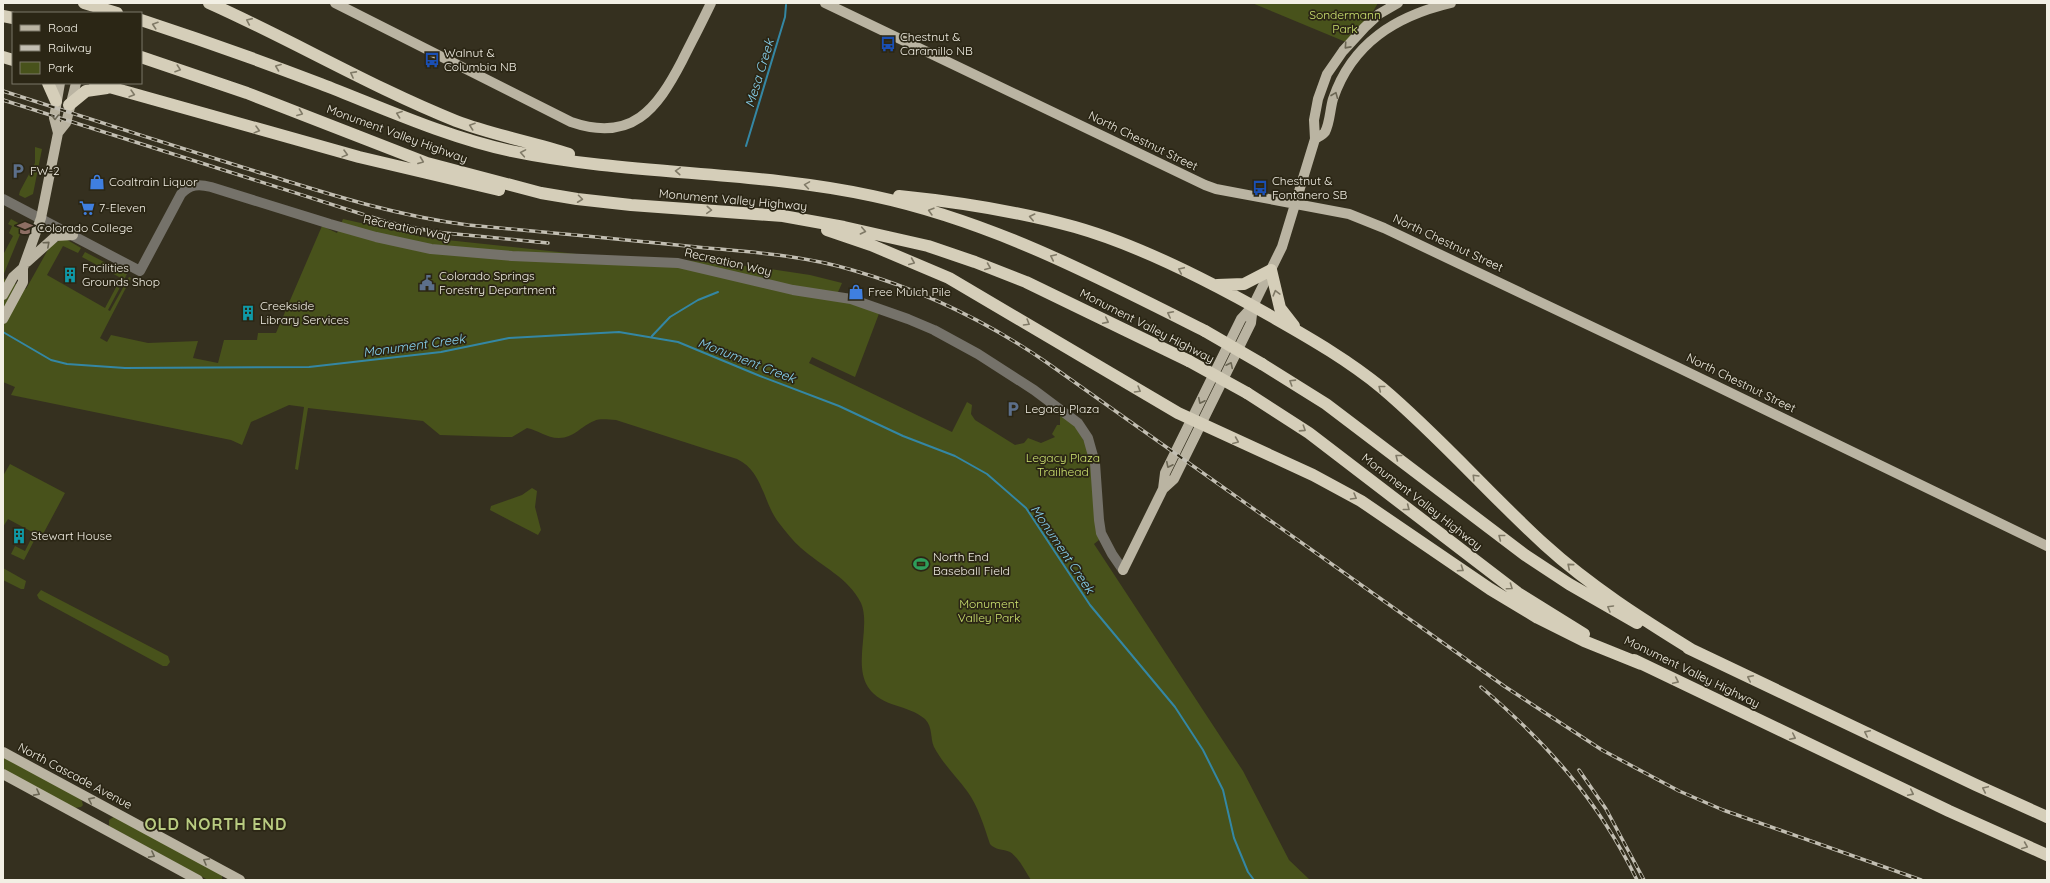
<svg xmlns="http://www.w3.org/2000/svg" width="2050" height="883" font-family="Quicksand,sans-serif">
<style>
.green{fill:#48521b}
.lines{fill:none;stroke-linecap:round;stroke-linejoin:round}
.stream{stroke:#3487a4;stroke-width:2}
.minor{stroke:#75726a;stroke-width:10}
.major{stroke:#bab4a2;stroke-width:10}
.highway{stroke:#d5ceb9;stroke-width:12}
.rail-casing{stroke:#c2beb2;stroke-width:3.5}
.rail{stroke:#2b2615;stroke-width:2;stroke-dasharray:6;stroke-linecap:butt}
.highway-bridge{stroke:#d5ceb9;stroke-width:12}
.oneway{stroke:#807a67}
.oneway2{stroke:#6b6654}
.labels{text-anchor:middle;stroke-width:3.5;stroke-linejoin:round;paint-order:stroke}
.park-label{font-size:12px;fill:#cde370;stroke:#2b2615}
.poi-label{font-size:12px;fill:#f2efe4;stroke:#2b2615;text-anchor:start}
.street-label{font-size:12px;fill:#f2efe4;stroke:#2b2615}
.water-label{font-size:13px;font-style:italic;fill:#89d5f3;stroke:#2b2615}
.district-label{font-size:16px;font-weight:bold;letter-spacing:1px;fill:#b9cc81;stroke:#2b2615}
</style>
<rect width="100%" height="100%" fill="#35301f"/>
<!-- green -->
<path class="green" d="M1252,3H1378L1353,45Z
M35,147L42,149L33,194L25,198L19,195L20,191L35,163Z
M11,219L20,224L21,232L3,276V255L13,236L9,233L12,226L8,224Z
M343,219L428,238L595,256L683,260L757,267L810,275L842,283L835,299L880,311L855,377L812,357L809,363L952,432L967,402L972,405L971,414L975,420L1015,445L1024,443L1028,438L1041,443L1055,437L1052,434L1057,425H1060V413C1065,418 1072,422 1076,428C1097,454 1096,507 1099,540L1094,544L1243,771L1289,860L1310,880H1031C1025,871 1019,858 1010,852C1003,849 995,850 990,844C984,826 978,806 967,791C956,776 943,764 934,747C930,738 933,727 925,719C908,704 882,708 868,687C853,664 871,626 861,603C849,578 821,566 801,548C793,541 786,532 779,523C763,503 763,471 737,459L616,420C608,420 601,418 594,421C581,426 574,438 559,438C546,438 538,430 527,428L512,437H503L440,435L423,421L308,408L298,470L295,469L304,407L289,405L251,422L242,445L231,440L11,395L15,387L3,382V278L26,289L50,246L64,238L81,248L78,253L63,246L47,275L105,308L121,278L82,257L85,252L127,274L108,310L110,311L129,277L131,278L100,338L107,342L111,335L148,343L198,341L193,358L218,363L224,340H257L258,333H276L322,226L337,233Z
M10,464L65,493L42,536L37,535L24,560L11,554L15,546L25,551L34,533L8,519L3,527V476Z
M532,488L537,491L535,507L541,530L538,535L490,510L491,506L522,495Z
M3,568L26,581L24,589H21L3,580Z
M41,590L168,656L170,662L167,666H163L39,599L37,595Z
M3,756L81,798L83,805L81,807L74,808L3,769Z
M115,816L222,874V880H208L109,826V820Z"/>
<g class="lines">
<!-- stream -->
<path class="stream" d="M746,146L785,17L786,5
M3,332L51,360L67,364L125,368L309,367L441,352L509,338L619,332L678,342L760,376L839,406L903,436L955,456L987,474L1026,508L1090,605L1175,707L1203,750L1223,790L1234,838L1248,872L1254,880
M652,336L670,317L698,300L718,292"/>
<!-- minor -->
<path class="minor" d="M3,199L140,271L181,194C190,184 199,184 211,187L330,224L376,237L431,249L512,256L678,263L793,290L851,299L908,319L934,330L978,354L1034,390L1078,423L1088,438L1095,463L1099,520L1101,533L1112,554L1123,570"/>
<!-- major -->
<path class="major" d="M335,3L571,122C632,143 657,109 682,61C692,41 702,22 711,3
M825,3L1205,185L1216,189L1349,214L1384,228L1677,367L2047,546
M58,133L54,118L60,83
M1315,139C1318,137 1323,135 1325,132C1330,123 1330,109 1333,99C1352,43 1396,16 1451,3
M27,262L56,236L73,235
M3,295L13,277L23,268
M3,319L23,282V268L41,218L58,133L66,123L76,83
M1163,489L1174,479L1251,323L1253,306
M1123,570L1163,489L1165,473L1241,319L1253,306L1282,247L1315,139L1314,120L1318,99L1327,74L1343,51L1365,27L1379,14L1398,3
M3,752L240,880
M3,774L198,880"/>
<!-- highway -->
<path class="highway" d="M209,3C292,40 371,87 456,121C493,135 532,142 569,154
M3,16L13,18
M141,20C202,40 261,61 321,84C383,108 446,137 511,151C631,176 754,170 873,196C991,221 1098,277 1205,331
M3,57L13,60
M141,57L247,93L427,163L541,193L577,199L631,205L783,216L844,227L928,246L975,262L1026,282L1189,361
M48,83L56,101
M95,83L359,157L499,190
M69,105L86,91L107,88
M899,196C958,202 1017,211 1075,227C1142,246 1215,284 1276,319C1313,340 1349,361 1382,388C1440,437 1489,494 1545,545C1590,586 1642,619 1694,651
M827,230L871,245L949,278L1178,413L1313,475L1361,501L1490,589L1538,618L1584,641L1641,664
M1217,285L1244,284L1271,270L1280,308L1294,326
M1262,364L1326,404L1525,555L1569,584L1637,623
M1247,393L1309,433L1518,593L1584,634
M1688,648L1976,785L2047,817
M1634,660L1949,811L2047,855"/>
<defs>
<path id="rail" d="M3,91C84,117 164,143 245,168C319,191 391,215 468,225C544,232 621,239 697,247C749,252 802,255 852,270C922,290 986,321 1046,362L1504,686L1602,750L1679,791L1723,810L1921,880
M3,100L387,222L435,232L548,243
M1481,687C1548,744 1598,800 1637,880
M1579,770L1606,809L1644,880"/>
</defs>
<!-- rail casing -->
<use href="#rail" class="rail-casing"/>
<!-- rail -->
<use href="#rail" class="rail"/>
<!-- highway-bridge -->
<path class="highway-bridge" d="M84,3L117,13
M1205,331L1262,364
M1189,361L1247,393"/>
</g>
<!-- one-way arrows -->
<defs><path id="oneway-chevron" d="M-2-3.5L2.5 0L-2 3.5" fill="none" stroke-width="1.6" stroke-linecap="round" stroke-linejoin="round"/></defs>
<g class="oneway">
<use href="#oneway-chevron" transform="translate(249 21) rotate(-156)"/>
<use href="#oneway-chevron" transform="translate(155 25) rotate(-162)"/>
<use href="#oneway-chevron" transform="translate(278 67) rotate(-159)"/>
<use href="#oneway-chevron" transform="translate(178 69) rotate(19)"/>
<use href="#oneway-chevron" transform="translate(353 74) rotate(-152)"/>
<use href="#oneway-chevron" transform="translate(132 94) rotate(16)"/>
<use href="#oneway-chevron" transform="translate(300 113) rotate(21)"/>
<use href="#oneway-chevron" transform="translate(399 114) rotate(-160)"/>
<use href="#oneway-chevron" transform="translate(472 126) rotate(-161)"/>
<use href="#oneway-chevron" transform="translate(257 130) rotate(15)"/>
<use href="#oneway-chevron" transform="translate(523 153) rotate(-170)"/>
<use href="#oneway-chevron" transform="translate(345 154) rotate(15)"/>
<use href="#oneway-chevron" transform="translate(421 161) rotate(21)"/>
<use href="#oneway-chevron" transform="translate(678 171) rotate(-176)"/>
<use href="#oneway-chevron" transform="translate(807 185) rotate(-171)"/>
<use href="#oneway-chevron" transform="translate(580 199) rotate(7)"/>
<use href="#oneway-chevron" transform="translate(709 210) rotate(4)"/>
<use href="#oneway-chevron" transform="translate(931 211) rotate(-164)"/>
<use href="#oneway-chevron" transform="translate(1032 217) rotate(-167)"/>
<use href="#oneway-chevron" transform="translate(863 231) rotate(12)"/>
<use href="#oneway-chevron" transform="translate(1053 257) rotate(-155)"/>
<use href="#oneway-chevron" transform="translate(912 262) rotate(23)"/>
<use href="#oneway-chevron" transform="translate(988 267) rotate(22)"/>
<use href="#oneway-chevron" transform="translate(1181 270) rotate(-155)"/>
<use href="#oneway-chevron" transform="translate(1276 293) rotate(-105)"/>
<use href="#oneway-chevron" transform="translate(1170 314) rotate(-153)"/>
<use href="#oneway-chevron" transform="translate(1106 321) rotate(26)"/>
<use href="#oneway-chevron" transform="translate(1027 323) rotate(31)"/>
<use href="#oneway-chevron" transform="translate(1292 382) rotate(-148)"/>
<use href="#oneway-chevron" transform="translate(1381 388) rotate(-141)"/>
<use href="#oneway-chevron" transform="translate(1138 390) rotate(31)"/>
<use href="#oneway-chevron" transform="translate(1303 429) rotate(33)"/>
<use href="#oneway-chevron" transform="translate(1236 441) rotate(23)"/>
<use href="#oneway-chevron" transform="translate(1398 457) rotate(-142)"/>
<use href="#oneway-chevron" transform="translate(1475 477) rotate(-135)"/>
<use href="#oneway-chevron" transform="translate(1354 497) rotate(30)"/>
<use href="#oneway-chevron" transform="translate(1407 508) rotate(38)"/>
<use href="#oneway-chevron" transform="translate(1501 537) rotate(-142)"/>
<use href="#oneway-chevron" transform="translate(1570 566) rotate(-140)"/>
<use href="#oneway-chevron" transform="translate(1461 569) rotate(34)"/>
<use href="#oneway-chevron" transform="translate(1510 587) rotate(35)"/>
<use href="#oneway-chevron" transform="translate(1610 608) rotate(-150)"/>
<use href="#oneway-chevron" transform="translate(1750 678) rotate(-154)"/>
<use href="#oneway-chevron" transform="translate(1676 681) rotate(25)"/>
<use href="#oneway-chevron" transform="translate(1867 733) rotate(-154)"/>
<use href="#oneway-chevron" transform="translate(1793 737) rotate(26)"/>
<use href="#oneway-chevron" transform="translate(1985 789) rotate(-155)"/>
<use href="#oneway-chevron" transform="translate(1911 793) rotate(26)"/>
<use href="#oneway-chevron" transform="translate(2025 846) rotate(23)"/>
</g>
<g class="oneway2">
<use href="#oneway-chevron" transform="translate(1347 46) rotate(132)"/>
<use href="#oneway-chevron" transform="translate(1335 95) rotate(-68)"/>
<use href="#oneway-chevron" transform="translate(55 117) rotate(91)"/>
<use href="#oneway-chevron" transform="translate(47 244) rotate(-42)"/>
<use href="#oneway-chevron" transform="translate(1230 365) rotate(-64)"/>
<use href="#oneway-chevron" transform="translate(1201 401) rotate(116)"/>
<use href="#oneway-chevron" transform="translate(1169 465) rotate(116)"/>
<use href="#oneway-chevron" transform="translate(37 793) rotate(28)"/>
<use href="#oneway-chevron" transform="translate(91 800) rotate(-154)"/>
<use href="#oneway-chevron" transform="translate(152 855) rotate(28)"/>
<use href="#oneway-chevron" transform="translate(206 861) rotate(-151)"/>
</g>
<!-- icons -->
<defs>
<symbol id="bus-bare" viewBox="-9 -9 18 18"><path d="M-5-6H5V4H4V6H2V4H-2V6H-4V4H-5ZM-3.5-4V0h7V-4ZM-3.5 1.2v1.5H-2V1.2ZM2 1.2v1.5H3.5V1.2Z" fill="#1a4fb4" stroke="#2b2615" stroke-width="2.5" paint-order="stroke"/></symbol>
<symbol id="parking-bare" viewBox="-9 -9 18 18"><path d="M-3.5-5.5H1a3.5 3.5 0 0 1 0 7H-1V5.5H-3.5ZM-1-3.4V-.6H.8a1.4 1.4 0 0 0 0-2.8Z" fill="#5c6f8a" stroke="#2b2615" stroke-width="2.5" paint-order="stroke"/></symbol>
<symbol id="shop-bare" viewBox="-9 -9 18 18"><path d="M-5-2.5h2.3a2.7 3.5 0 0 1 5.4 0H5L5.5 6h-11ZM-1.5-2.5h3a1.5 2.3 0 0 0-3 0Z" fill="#3f7fe0" stroke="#2b2615" stroke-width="2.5" paint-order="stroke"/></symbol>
<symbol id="supermarket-bare" viewBox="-9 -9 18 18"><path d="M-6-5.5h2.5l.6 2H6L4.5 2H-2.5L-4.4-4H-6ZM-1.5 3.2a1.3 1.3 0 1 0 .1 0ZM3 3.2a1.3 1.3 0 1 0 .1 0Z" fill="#3f7fe0" stroke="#2b2615" stroke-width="2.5" paint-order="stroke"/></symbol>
<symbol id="university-bare" viewBox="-9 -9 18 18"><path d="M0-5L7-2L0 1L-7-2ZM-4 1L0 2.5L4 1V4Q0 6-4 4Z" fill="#8d6e63" stroke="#2b2615" stroke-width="2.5" paint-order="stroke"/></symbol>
<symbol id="building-bare" viewBox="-9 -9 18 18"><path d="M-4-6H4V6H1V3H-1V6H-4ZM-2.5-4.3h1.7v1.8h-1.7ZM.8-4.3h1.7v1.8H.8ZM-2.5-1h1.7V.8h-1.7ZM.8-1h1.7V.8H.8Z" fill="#0f9aa8" stroke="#2b2615" stroke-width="2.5" paint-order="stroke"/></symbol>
<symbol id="civic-bare" viewBox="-9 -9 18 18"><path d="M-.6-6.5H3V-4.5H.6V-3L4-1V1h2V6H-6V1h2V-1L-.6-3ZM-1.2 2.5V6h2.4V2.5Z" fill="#5c6f8a" stroke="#2b2615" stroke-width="2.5" paint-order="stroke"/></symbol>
<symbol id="stadium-bare" viewBox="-9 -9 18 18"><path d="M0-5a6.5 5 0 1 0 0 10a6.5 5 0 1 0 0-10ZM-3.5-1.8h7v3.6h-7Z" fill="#2e9e5b" stroke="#2b2615" stroke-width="2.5" paint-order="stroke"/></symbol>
</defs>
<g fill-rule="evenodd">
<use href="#bus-bare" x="877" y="33" width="22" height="22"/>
<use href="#bus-bare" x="421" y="49" width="22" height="22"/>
<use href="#parking-bare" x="7" y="160" width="22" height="22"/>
<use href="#shop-bare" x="86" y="171" width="22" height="22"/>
<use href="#bus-bare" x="1249" y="177" width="22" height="22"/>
<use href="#supermarket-bare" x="76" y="197" width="22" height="22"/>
<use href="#university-bare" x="14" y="217" width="22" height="22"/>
<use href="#building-bare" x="59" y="264" width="22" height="22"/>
<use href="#civic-bare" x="416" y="272" width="22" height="22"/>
<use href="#shop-bare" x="845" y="281" width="22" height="22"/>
<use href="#building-bare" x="237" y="302" width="22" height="22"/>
<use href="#parking-bare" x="1002" y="398" width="22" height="22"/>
<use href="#building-bare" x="8" y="525" width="22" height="22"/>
<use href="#stadium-bare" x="910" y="553" width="22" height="22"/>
</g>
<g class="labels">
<!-- park labels -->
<g class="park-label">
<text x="1345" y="19">Sondermann<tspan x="1345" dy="14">Park</tspan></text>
<text x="1063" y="462">Legacy Plaza<tspan x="1063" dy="14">Trailhead</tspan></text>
<text x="989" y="608">Monument<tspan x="989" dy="14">Valley Park</tspan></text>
</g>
<!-- poi labels -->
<g class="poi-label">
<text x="900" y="41">Chestnut &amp;<tspan x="900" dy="14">Caramillo NB</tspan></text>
<text x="444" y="57">Walnut &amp;<tspan x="444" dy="14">Columbia NB</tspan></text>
<text x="30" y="175">FW-2</text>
<text x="1272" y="185">Chestnut &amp;<tspan x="1272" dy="14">Fontanero SB</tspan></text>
<text x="109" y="186">Coaltrain Liquor</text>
<text x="99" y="212">7-Eleven</text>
<text x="37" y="232">Colorado College</text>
<text x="82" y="272">Facilities<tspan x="82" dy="14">Grounds Shop</tspan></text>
<text x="439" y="280">Colorado Springs<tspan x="439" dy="14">Forestry Department</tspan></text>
<text x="868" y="296">Free Mulch Pile</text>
<text x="260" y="310">Creekside<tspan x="260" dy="14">Library Services</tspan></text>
<text x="1025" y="413">Legacy Plaza</text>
<text x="31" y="540">Stewart House</text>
<text x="933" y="561">North End<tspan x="933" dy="14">Baseball Field</tspan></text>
</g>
<!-- street labels -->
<g class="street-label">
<text transform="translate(397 134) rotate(20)" y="4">Monument Valley Highway</text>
<text transform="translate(1143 141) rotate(26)" y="4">North Chestnut Street</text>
<text transform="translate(733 200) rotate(5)" y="4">Monument Valley Highway</text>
<text transform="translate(407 228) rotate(12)" y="4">Recreation Way</text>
<text transform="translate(1448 243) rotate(25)" y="4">North Chestnut Street</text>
<text transform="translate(728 262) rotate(13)" y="4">Recreation Way</text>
<text transform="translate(1147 326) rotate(27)" y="4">Monument Valley Highway</text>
<text transform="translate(1741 383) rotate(26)" y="4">North Chestnut Street</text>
<text transform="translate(1422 502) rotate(38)" y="4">Monument Valley Highway</text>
<text transform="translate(1692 672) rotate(26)" y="4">Monument Valley Highway</text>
<text transform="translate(75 776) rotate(28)" y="4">North Cascade Avenue</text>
</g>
<!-- water labels -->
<g class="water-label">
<text transform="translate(759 73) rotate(-73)" y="5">Mesa Creek</text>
<text transform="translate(414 345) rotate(-8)" y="5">Monument Creek</text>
<text transform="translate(747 360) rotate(21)" y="5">Monument Creek</text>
<text transform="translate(1063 549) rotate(56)" y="5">Monument Creek</text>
</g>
<!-- district labels -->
<g class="district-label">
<text x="216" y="830">OLD NORTH END</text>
</g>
</g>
<!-- border -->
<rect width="2050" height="883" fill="none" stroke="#f2efe4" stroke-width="8"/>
<!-- legend -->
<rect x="12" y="12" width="130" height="72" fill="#2b2615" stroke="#7b7668"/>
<rect x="20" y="25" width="20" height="6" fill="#bab4a2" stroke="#7b7668"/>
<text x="48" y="32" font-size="12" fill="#f2efe4">Road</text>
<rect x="20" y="45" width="20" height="6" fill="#c2beb2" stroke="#7b7668"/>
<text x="48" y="52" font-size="12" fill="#f2efe4">Railway</text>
<rect x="20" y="62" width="20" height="12" fill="#48521b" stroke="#7b7668"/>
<text x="48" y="72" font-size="12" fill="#f2efe4">Park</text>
</svg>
